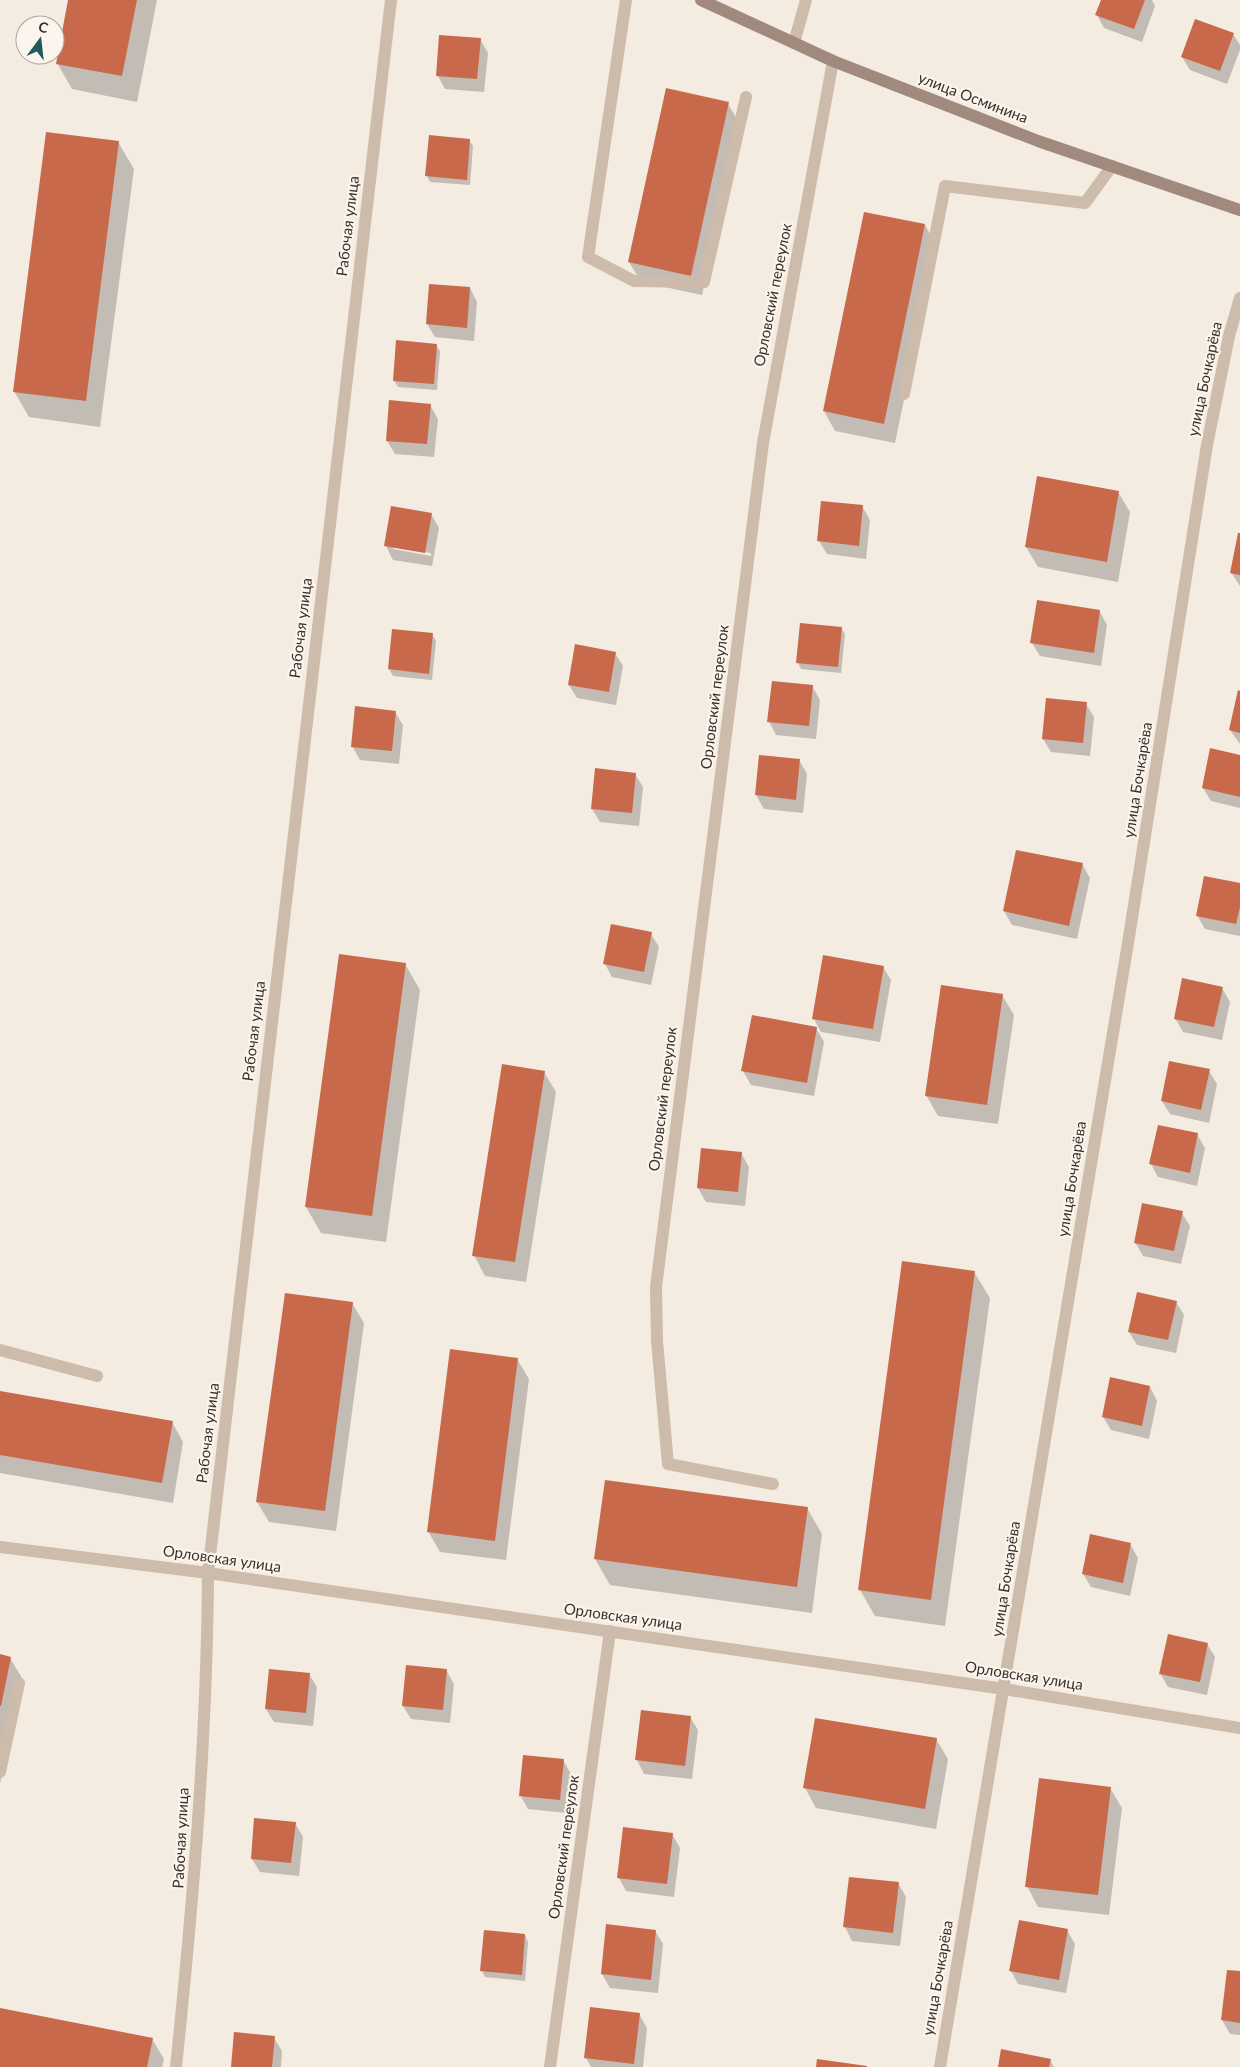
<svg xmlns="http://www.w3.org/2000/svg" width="1240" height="2067" font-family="Lato,sans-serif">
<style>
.shadow{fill:#0003;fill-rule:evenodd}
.building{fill:#c8694b}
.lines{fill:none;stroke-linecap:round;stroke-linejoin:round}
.lane{stroke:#cdbbac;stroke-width:12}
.street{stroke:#cdbbac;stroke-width:12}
.secondary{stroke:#a18a7d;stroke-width:12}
.labels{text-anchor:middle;stroke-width:4.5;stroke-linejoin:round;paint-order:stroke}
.street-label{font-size:15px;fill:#3b302b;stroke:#fbf5ee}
</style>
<rect width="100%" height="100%" fill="#f4ebe1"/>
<!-- shadow -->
<path class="shadow" d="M69,0H157L137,102L72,89L57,63Z
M1102,0H1152L1155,6L1142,42L1104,28L1097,15Z
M1233,34L1240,45V50L1227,84L1190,70L1182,57Z
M480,39L488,53L484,92L445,89L438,76Z
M728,104L740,124L702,295L641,282L629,262Z
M469,140L473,146L470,185L430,182L427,176Z
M118,142L134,169L100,427L29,417L14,391Z
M925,225L936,245L895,443L835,431L824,411Z
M470,288L477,302L474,341L435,337L427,324Z
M436,345L440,351L437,390L398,387L394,380Z
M430,405L438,419L434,457L395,454L387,441Z
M1118,492L1130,512L1118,582L1038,567L1026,547Z
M862,506L870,520L866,559L827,554L819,541Z
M431,514L439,528L432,566L393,560L386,546ZM393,547L431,553V556L393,549Z
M1240,535V586L1231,572Z
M1100,612L1107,625L1101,666L1040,656L1032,643Z
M841,628L845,634L841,673L801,669L798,663Z
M393,631L432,634L436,641L432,680L393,676L389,669Z
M615,653L623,666L616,705L577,698L569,685Z
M812,686L820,700L816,739L776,735L769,721Z
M1240,692V744L1230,730Z
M1086,704L1094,717L1090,756L1051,752L1043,739Z
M395,712L403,725L399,764L360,760L352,746Z
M1240,756V808L1211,801L1203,788Z
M760,757L799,760L807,774L803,813L764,809L756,795Z
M635,774L643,787L639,826L600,822L592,809Z
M1017,851L1082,864L1090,878L1077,939L1012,925L1004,911Z
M1240,885V936L1205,929L1197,915Z
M651,934L659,947L651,985L612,977L605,964Z
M405,964L420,990L386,1242L321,1233L306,1207Z
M883,967L891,980L880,1042L821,1032L814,1019Z
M1222,988L1230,1002L1222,1040L1183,1032L1175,1018Z
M1002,995L1014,1015L998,1124L938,1116L926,1095Z
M816,1028L824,1042L814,1096L751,1085L743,1071Z
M1209,1071L1217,1084L1209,1123L1170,1114L1162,1101Z
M544,1072L556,1092L526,1282L485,1276L474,1255Z
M1197,1134L1205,1148L1197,1186L1158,1177L1151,1164Z
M702,1149L741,1153L749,1167L745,1206L706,1202L698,1188Z
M1182,1213L1190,1226L1181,1264L1143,1256L1135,1242Z
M974,1272L990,1298L945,1626L875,1616L860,1590Z
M1176,1302L1184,1315L1176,1353L1137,1345L1129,1332Z
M352,1303L364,1323L336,1531L269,1522L257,1502Z
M517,1359L529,1379L506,1560L440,1552L428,1531Z
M1150,1387L1157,1401L1149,1439L1111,1430L1103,1417Z
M0,1392L172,1422L183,1442L173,1503L0,1473Z
M807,1508L822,1534L812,1613L610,1585L595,1559Z
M1130,1544L1138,1558L1130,1596L1091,1587L1083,1574Z
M1207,1644L1215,1657L1207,1695L1168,1687L1160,1673Z
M0,1656L10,1658L22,1678L0,1784Z
M446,1670L454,1684L450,1723L411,1719L403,1706Z
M309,1674L317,1687L313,1726L274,1722L266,1709Z
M690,1717L698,1730L692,1779L644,1774L637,1760Z
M936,1739L948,1759L936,1829L816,1808L805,1788Z
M563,1760L571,1774L567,1813L528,1809L520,1795Z
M1110,1788L1122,1808L1109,1915L1038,1907L1027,1886Z
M295,1823L303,1837L299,1876L260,1872L252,1859Z
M672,1834L680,1848L674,1897L626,1891L619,1878Z
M850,1878L898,1883L906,1897L900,1946L852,1941L845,1927Z
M608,1925L655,1931L663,1944L658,1993L610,1988L602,1974Z
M1067,1930L1075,1944L1066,1993L1018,1984L1011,1971Z
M525,1935L528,1942L525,1981L485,1977L482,1971Z
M1240,1972V2035L1230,2034L1222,2020Z
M0,2010L152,2039L164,2059L162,2067H0Z
M639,2014L647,2028L643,2067H591L586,2058Z
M274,2038L282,2051L281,2067H232Z
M1050,2060L1054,2067H999Z"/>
<!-- building -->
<path class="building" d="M68,0H137L122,76L56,64Z
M1101,0H1145L1134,29L1095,15Z
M1195,19L1234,33L1220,71L1181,57Z
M439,35L481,38L477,79L436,76Z
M666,88L729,102L691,276L628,262Z
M46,132L119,141L86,401L13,392Z
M429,135L470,139L467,180L425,176Z
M864,212L925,224L884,424L823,411Z
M429,284L470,287L467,328L426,324Z
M396,340L437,344L434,384L393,381Z
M389,400L431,404L427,444L386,441Z
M1037,476L1119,491L1107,562L1025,547Z
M821,501L863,505L859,546L817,541Z
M391,506L432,513L425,553L384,546Z
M1238,533H1240V575L1230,573Z
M1037,600L1100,610L1094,653L1030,643Z
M800,623L842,627L838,667L796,663Z
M392,629L433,633L429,674L388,669Z
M575,644L616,652L609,692L568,685Z
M772,681L813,685L809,726L767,722Z
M1238,690L1240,691V733L1229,730Z
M1046,698L1087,702L1083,743L1042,739Z
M355,706L396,711L392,751L351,747Z
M1210,748L1240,755V797L1202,788Z
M759,755L800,759L796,800L755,795Z
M595,768L636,773L632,813L591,809Z
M1016,850L1083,863L1069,926L1003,911Z
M1204,876L1240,883V907L1236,924L1196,916Z
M611,924L652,932L644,972L603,964Z
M339,954L406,963L372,1216L305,1207Z
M823,955L884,966L873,1029L812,1019Z
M1182,978L1223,987L1214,1027L1174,1019Z
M941,985L1003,994L987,1105L925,1096Z
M752,1015L817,1027L807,1083L741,1071Z
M1169,1061L1210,1069L1201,1110L1161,1101Z
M502,1064L545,1071L515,1262L472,1256Z
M1158,1125L1198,1133L1190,1173L1149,1164Z
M701,1148L742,1152L738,1192L697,1188Z
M1142,1203L1183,1211L1174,1251L1134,1243Z
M902,1261L975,1271L931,1600L858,1590Z
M1137,1292L1177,1301L1168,1340L1128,1332Z
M285,1293L353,1302L325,1511L256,1502Z
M450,1349L518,1358L495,1541L427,1532Z
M1110,1377L1150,1386L1142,1426L1102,1417Z
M0,1391L173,1421L162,1483L0,1455Z
M605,1480L808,1507L797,1587L594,1559Z
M1090,1534L1131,1543L1123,1583L1082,1574Z
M1168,1634L1208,1643L1200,1682L1159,1674Z
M0,1654L11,1657L1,1706H0Z
M406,1665L447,1669L443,1710L402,1706Z
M269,1669L310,1673L306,1713L265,1709Z
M641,1710L691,1716L685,1766L635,1760Z
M815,1718L937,1738L925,1809L803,1788Z
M523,1755L564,1759L560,1800L519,1796Z
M1039,1778L1111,1787L1098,1895L1025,1887Z
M254,1818L296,1822L291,1863L251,1859Z
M623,1827L673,1833L667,1884L617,1878Z
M849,1877L899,1882L893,1933L843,1927Z
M1019,1920L1068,1929L1059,1980L1009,1971Z
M606,1924L656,1930L651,1980L601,1974Z
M484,1930L525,1934L522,1975L480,1971Z
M1227,1970L1240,1971V2023L1221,2020Z
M590,2007L640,2013L634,2064L584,2058Z
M0,2008L153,2038L147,2067H0Z
M234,2032L275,2036L272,2067H231Z
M1001,2049L1051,2059L1049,2067H998Z
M817,2059L867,2066V2067H816Z"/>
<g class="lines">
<!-- lane -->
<path class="lane" d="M626,0L588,257L634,281L704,282L746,97
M904,394L945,186L1085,203L1112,166
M657,1341L668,1464L773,1484
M0,1350L97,1376
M0,1772L19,1683
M550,2067L610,1631"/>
<!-- street -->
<path class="street" d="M794,43L806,0
M657,1341L656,1287L763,443L833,61
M0,1547L208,1573L1004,1689L1240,1728
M176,2067C193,1903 207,1738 208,1573L391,0
M940,2067L1128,943L1207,445L1229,336L1240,298"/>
<!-- secondary -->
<path class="secondary" d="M701,0L833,61L1038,141L1240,210"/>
</g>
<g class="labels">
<!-- street labels -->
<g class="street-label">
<text transform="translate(973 98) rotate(21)" y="5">улица Осминина</text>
<text transform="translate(348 226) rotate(-83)" y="5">Рабочая улица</text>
<text transform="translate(773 295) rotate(-79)" y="5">Орловский переулок</text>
<text transform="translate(1205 379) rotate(-78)" y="5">улица Бочкарёва</text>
<text transform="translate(301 628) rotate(-83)" y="5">Рабочая улица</text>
<text transform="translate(715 697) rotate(-83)" y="5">Орловский переулок</text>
<text transform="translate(1138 780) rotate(-81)" y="5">улица Бочкарёва</text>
<text transform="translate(254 1031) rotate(-83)" y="5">Рабочая улица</text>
<text transform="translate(663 1099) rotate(-83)" y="5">Орловский переулок</text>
<text transform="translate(1072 1179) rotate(-81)" y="5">улица Бочкарёва</text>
<text transform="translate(208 1433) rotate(-83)" y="5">Рабочая улица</text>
<text transform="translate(222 1559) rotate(8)" y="5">Орловская улица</text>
<text transform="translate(1006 1579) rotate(-81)" y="5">улица Бочкарёва</text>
<text transform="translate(623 1617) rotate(8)" y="5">Орловская улица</text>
<text transform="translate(1024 1676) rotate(9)" y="5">Орловская улица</text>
<text transform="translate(181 1838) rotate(-87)" y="5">Рабочая улица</text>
<text transform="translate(564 1847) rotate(-82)" y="5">Орловский переулок</text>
<text transform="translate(938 1978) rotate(-80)" y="5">улица Бочкарёва</text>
</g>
</g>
<!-- north arrow -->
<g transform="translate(40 40) rotate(15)"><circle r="24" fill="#fbf5ee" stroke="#aea6a0"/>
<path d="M0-4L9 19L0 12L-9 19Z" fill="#1f5a5e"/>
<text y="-8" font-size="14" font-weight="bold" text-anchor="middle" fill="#3b302b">С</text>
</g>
</svg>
